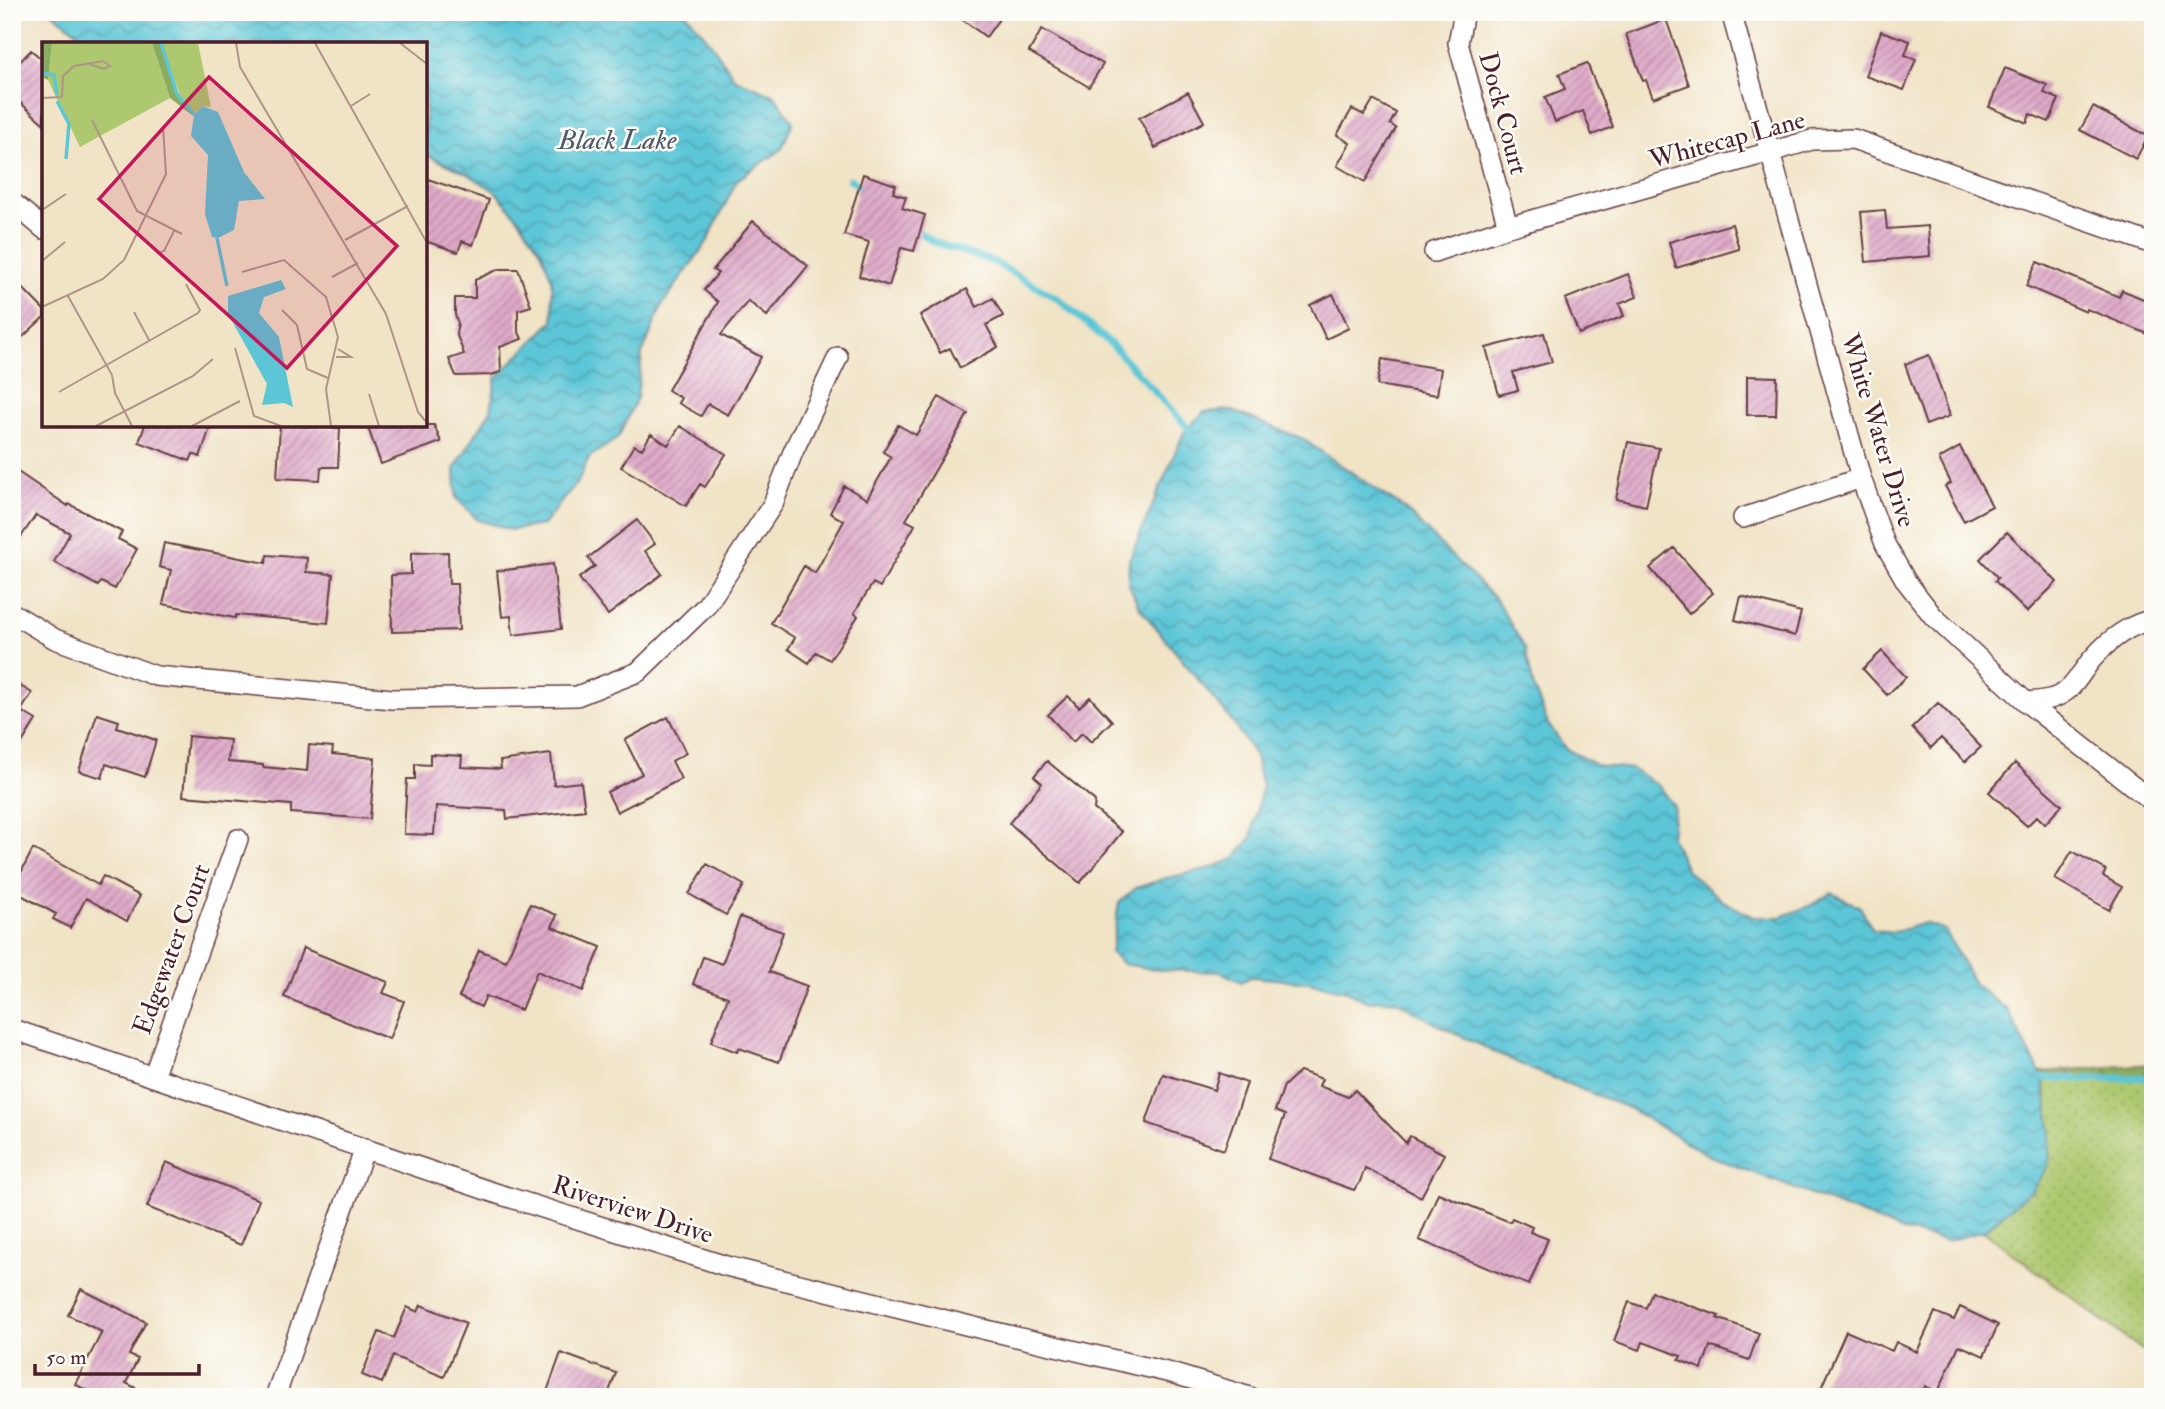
<svg xmlns="http://www.w3.org/2000/svg" width="2165" height="1409" font-family="'IM FELL Double Pica',serif">
<style>
.green{fill:url(#green-dots);stroke:#7c744c;stroke-width:2}
.forest{fill:url(#forest-firs);stroke:#6a6646;stroke-width:2}
.water{fill:url(#water-waves);stroke:#537281;stroke-width:2}
.lines{fill:none;stroke-linecap:round;stroke-linejoin:round}
.stream{stroke:#5cc6d7;stroke-width:7}
.building{fill:url(#building-hatch)}
.minor-casing{stroke:#633c42;stroke-width:22}
.minor{stroke:#fff;stroke-width:19}
.labels{text-anchor:middle;stroke-width:5;stroke-linejoin:round;paint-order:stroke}
.street-label{font-size:26px;fill:#4a1f2b;stroke:#fdfcf7}
.water-label{font-size:28px;font-style:italic;fill:#505967;stroke:#fdfcf7}
.inset-river{fill:none;stroke:#5cc6d7;stroke-width:3.5}
.inset-road{fill:none;stroke:#ae9588;stroke-width:2}
.view{fill:#c2185b;fill-opacity:0.15;stroke:#c2185b;stroke-width:3.5}
.inset-edge{fill:none;stroke:#4a1f2b;stroke-width:3.5}
</style>
<defs>
<pattern id="green-dots" width="8" height="8" patternUnits="userSpaceOnUse" patternTransform="scale(1.75)"><rect width="8" height="8" fill="#adc86e"/><path d="M2 2h.1M6 6h.1" fill="none" stroke="#96ab5f" stroke-width="1.8" stroke-linecap="round"/></pattern>
<pattern id="forest-firs" width="22" height="20" patternUnits="userSpaceOnUse" patternTransform="scale(1.75)"><rect width="22" height="20" fill="#8aac61"/><path d="M5 1l3.5 6h-7zM16 11l3.5 6h-7z" fill="#738b50"/></pattern>
<pattern id="water-waves" width="16" height="10" patternUnits="userSpaceOnUse" patternTransform="scale(1.75)"><rect width="16" height="10" fill="#5cc6d7"/><path d="M0 5q4-4 8 0t8 0" fill="none" stroke="#4ea0af"/></pattern>
<pattern id="building-hatch" width="6" height="6" patternUnits="userSpaceOnUse" patternTransform="scale(1.75)"><rect width="6" height="6" fill="#dfaac9"/><path d="M-1 1l2-2M0 6l6-6M5 7l2-2" fill="none" stroke="#b78aa3"/></pattern>
</defs>
<rect width="100%" height="100%" fill="#fdfcf7"/>
<filter id="ink" filterUnits="userSpaceOnUse"><feTurbulence type="fractalNoise" baseFrequency=".0143" numOctaves="2"/><feDisplacementMap in="SourceGraphic" scale="14" xChannelSelector="R" yChannelSelector="G"/><feConvolveMatrix kernelMatrix="1 2 1 2 8 2 1 2 1" color-interpolation-filters="sRGB"/></filter>
<filter id="wash" filterUnits="userSpaceOnUse"><feTurbulence type="fractalNoise" baseFrequency=".00686" numOctaves="4" result="noise"/><feDisplacementMap in="SourceGraphic" scale="28" xChannelSelector="R" yChannelSelector="G"/><feGaussianBlur stdDeviation="1.57" result="paint"/><feColorMatrix in="noise" values="0 0 0 0 0 0 0 0 0 0 0 0 0 0 0 0 0 1.4 0 .05"/><feComposite in="paint" operator="in"/></filter>
<g filter="url(#wash)">
<rect width="100%" height="100%" fill="#f0e3c6"/>
<!-- green -->
<path class="green" d="M2153,1077V1358L1983,1231L2033,1189L2051,1126L2043,1078L2091,1079Z"/>
<!-- forest -->
<path class="forest" d="M2153,1064V1077L2091,1079L2043,1078L2041,1072Z"/>
<!-- water -->
<path class="water" d="M52,12H685L709,40L735,79L775,95L793,122L781,150L737,180L707,242L662,305L642,354L637,398L618,438L589,457L579,480L543,525L511,530L478,520L456,498L455,468L491,410L496,378L553,321L552,280L541,251L519,219L496,192L468,174L425,154V44H92Z
M1230,410L1301,438L1405,509L1497,601L1525,648L1534,688L1548,724L1566,749L1596,765L1631,769L1657,784L1674,807L1671,837L1687,871L1723,901L1753,917H1781L1809,906L1832,893L1860,907L1873,930L1895,932L1925,923L1945,930L1974,984L2007,1010L2043,1078L2051,1126L2049,1164L2033,1189L1983,1231L1947,1241L1906,1232L1708,1155L1626,1107L1533,1070L1438,1025L1396,1000L1366,1001L1347,991L1309,982L1251,977L1241,982L1221,972L1159,970L1123,964L1111,953L1119,903L1136,888L1163,879L1211,868L1234,859L1251,838L1262,787L1255,756L1232,721L1139,607L1128,582L1129,560L1184,432L1204,412Z"/>
<g class="lines">
<!-- stream -->
<path class="stream" d="M850,179L866,191
M914,228L933,242L994,262L1058,299L1112,345L1188,428
M2043,1078L2091,1079L2153,1077"/>
</g>
<g id="blocks">
<!-- building -->
<path class="building" d="M952,12H1004L986,37Z
M1666,19L1689,85L1653,98L1646,80L1643,81L1626,34Z
M1042,29L1103,64L1089,87L1029,52Z
M1881,31L1910,41L1905,55L1916,59L1904,90L1865,76Z
M31,50L44,61V124L12,95V70Z
M1587,63L1613,127L1592,135L1583,111L1555,122L1545,97L1565,89L1559,74Z
M2005,68L2047,85L2044,93L2059,99L2049,122L2030,114L2027,123L1989,107Z
M1188,92L1204,122L1155,148L1139,118Z
M1373,100L1396,113L1390,124L1396,128L1365,182L1337,166L1350,143L1337,135L1352,109L1364,115Z
M2093,107L2148,136L2136,159L2080,130Z
M863,174L896,185L893,193L906,197L902,208L925,215L914,251L901,248L889,286L859,276L869,242L844,235Z
M425,178L489,200L473,245L462,241L458,252L425,241Z
M1885,210L1887,229L1928,226L1930,256L1866,262L1861,212Z
M753,221L808,266L767,316L748,301L721,335L761,357L728,415L708,404L701,416L678,403L681,398L668,390L718,302L704,290L718,273L713,270Z
M1732,224L1739,249L1676,268L1669,242Z
M2037,262L2119,297L2122,290L2153,303V336L2087,309L2086,312L2026,286Z
M499,269H518L531,306L518,310V330L522,339L500,347L501,372L491,375L456,376L449,359L464,354L456,333L458,323L455,315V298H475V280Z
M1628,274L1637,297L1619,304L1624,316L1579,334L1565,299Z
M12,277L44,310V317L12,347Z
M967,289L977,307L993,298L1003,316L986,325L998,347L960,368L950,348L940,353L920,315Z
M1333,294L1349,328L1326,339L1310,305Z
M1544,333L1552,362L1513,372L1518,390L1499,395L1486,348Z
M1929,355L1950,416L1926,425L1905,364Z
M1382,359L1441,369L1437,395L1377,385Z
M1747,376L1777,377L1776,415H1747Z
M939,397L968,414L906,520L915,525L880,587L873,583L854,613L858,616L830,660L816,652L809,663L788,649L795,638L771,623L804,566L815,573L844,521L830,513L844,486L867,499L891,457L883,452L898,425L916,435Z
M145,425H211L200,457L193,454L190,461L139,442Z
M280,425L340,428L338,467H321L320,480L277,478Z
M367,425H434L441,442L381,464Z
M680,426L726,454L705,487L700,484L686,506L621,467L634,445L642,449L651,434L668,445Z
M1628,442L1659,448L1646,506L1616,499Z
M1960,447L1992,506L1964,521L1945,486L1951,483L1939,459Z
M12,468L68,506L69,504L122,532L118,539L137,549L115,589L101,582L98,586L54,562L70,533L36,515L12,550Z
M637,520L655,544L645,551L662,574L608,615L579,578L595,566L588,558Z
M2007,532L2057,582L2027,612L1995,581L1998,578L1980,559Z
M164,543L266,563L267,555L307,558L306,572L333,574L328,623L236,615L235,618L163,604L171,570L159,567Z
M1674,548L1713,593L1689,614L1650,568Z
M448,552L449,584H457L459,630L392,632L391,575L411,574V553Z
M553,564L561,629L513,635L511,616L502,617L497,571Z
M1741,596L1801,612L1795,636L1735,620Z
M1882,651L1906,677L1887,695L1863,669Z
M12,681L32,693L21,711L36,720L12,759Z
M1068,696L1079,707L1090,697L1112,721L1091,742L1082,733L1073,742L1048,715Z
M1938,703L1981,747L1965,762L1941,738L1931,748L1912,728Z
M97,714L119,721L117,727L156,740L145,777L106,764L102,778L79,771Z
M668,717L686,753L672,761L681,779L617,812L607,792L642,774L625,740Z
M188,736L230,740L228,762L263,765V767L307,771L309,745L333,747L332,754L375,758L370,819L291,813V805L183,796Z
M430,754L462,756L461,767L501,769L500,761L551,754L554,785L581,782L585,810L507,819L506,810L436,806L434,835L404,834L407,779H415V764L430,765Z
M1047,761L1095,801L1094,809L1122,832L1080,883L1009,823L1042,783L1034,776Z
M2015,763L2062,805L2045,824L2037,816L2027,826L1989,792Z
M33,849L98,885L103,876L140,896L127,921L86,898L70,928L53,919L56,914L12,890Z
M2072,851L2106,870L2103,876L2122,887L2109,910L2055,879Z
M707,864L744,885L726,915L689,894Z
M530,904L557,915L552,927L601,947L583,991L537,971L521,1010L486,996L481,1007L459,997L479,950L506,961Z
M740,917L783,932L769,972L807,986L779,1062L739,1048L737,1052L711,1042L728,997L693,984L703,957L722,964Z
M303,948L388,982L383,993L404,1001L389,1039L284,997Z
M1300,1071L1322,1079L1319,1086L1348,1097L1355,1090L1406,1143L1410,1136L1444,1154L1421,1197L1365,1168L1359,1184L1354,1190L1268,1159L1285,1115L1275,1111L1284,1086Z
M1219,1073L1247,1083L1224,1150L1146,1123L1163,1074L1214,1090Z
M166,1162L259,1200L241,1245L147,1207Z
M1438,1193L1510,1222L1512,1218L1532,1227L1530,1232L1548,1239L1529,1285L1419,1240Z
M81,1289L146,1322L129,1355L138,1359L126,1383L153,1397H99L75,1384L102,1332L68,1315Z
M1652,1292L1719,1316L1717,1318L1759,1333L1749,1360L1710,1346L1702,1369L1679,1360L1681,1356L1643,1342L1640,1350L1614,1341L1629,1302L1646,1308Z
M421,1305L466,1323L444,1377L393,1356L382,1383L362,1375L379,1332L394,1338L407,1307L418,1312Z
M1960,1307L1998,1325L1984,1356L1959,1345L1938,1392L1925,1386L1920,1397H1817L1846,1331L1892,1351L1896,1342L1917,1352L1935,1312L1954,1320Z
M561,1353L616,1373L607,1397H545Z"/>
</g>
</g>
<g filter="url(#ink)">
<use href="#blocks" fill-opacity="0" stroke="#633c42" stroke-width="2"/>
<g class="lines">
<defs>
<path id="minor" d="M1464,12L1458,43L1508,227
M1731,12L1861,478L1885,544L1906,581L1933,616L2026,702L2153,802
M12,202L44,229
M1434,252L1508,227L1812,140L1853,139L2153,244
M1743,518L1861,478
M12,613L55,639L156,676L392,699L577,696L638,672L706,606L773,504L793,452L838,357
M2026,702C2035,701 2045,701 2053,698C2075,691 2080,672 2094,657C2109,640 2131,623 2153,620
M12,1029L492,1192L726,1266L974,1327L1171,1373L1250,1397
M153,1077L238,839
M275,1397L365,1148"/>
</defs>
<!-- minor casing -->
<use href="#minor" class="minor-casing"/>
<!-- minor -->
<use href="#minor" class="minor"/>
</g>
</g>
<g class="labels">
<!-- street labels -->
<g class="street-label">
<text transform="translate(1504 113) rotate(75)" y="9">Dock Court</text>
<text transform="translate(1727 139) rotate(-15)" y="9">Whitecap Lane</text>
<text transform="translate(1879 430) rotate(73)" y="9">White Water Drive</text>
<text transform="translate(171 949) rotate(-70)" y="9">Edgewater Court</text>
<text transform="translate(633 1209) rotate(18)" y="9">Riverview Drive</text>
</g>
<!-- water labels -->
<g class="water-label">
<text x="617" y="149">Black Lake</text>
</g>
</g>
<!-- overview -->
<g transform="translate(42 42)">
<rect width="385" height="385" fill="#f0e3c6"/>
<path d="M10,1H110L128,56L38,105L6,38ZM119,1H156L169,65L161,64L152,73L142,64Z" fill="#adc86e"/>
<path d="M0,1H10L6,38L0,35ZM110,1H119L135,52L151,74L128,56Z" fill="#8aac61"/>
<path d="M161,64L176,70L202,130L223,157L197,159L192,188L176,196L170,195L163,172L166,113L149,94L152,73ZM239,238L244,247L222,255L217,271L237,295L251,365L242,361L220,363L225,342L186,272V254Z" fill="#5cc6d7"/>
<path class="inset-river" d="M119,1L135,52L152,73M0,31L12,33L15,53M15,59L27,82L24,117M175,196L185,244"/>
<path class="inset-road" d="M194,1L198,25L344,272L376,370L385,381M273,1L385,201M358,1L385,22M0,56L20,55L21,34L32,24L61,19L68,24L62,27L47,22M309,64L328,52M50,78L95,169L140,192M0,168L24,152M303,198L366,164M115,211L122,209L132,189M0,219L23,200M200,230L242,218L284,255L296,295L284,347L289,384M290,235L316,221M26,254L70,333L73,351L90,384M0,265L61,237L82,218L124,132L121,85M240,268L255,283L265,327L286,336M92,270L107,298M193,306L212,374L239,384M294,315H309L296,307M17,350L156,271L158,268L144,242M327,352L337,384M54,384L151,334L171,317M150,384L198,359"/>
<path class="view" d="M167,35L355,204L245,326L57,157Z"/>
<rect width="385" height="385" class="inset-edge"/>
</g>
<!-- margin -->
<rect width="2165" height="1409" fill="none" stroke="#fdfcf7" stroke-width="42"/>
<!-- scale -->
<path d="M35 1364v10h164v-10" fill="none" stroke="#4a1f2b" stroke-width="3.5"/>
<text x="46" y="1364" font-size="21" fill="#4a1f2b" stroke="#fdfcf7" stroke-width="5" paint-order="stroke">50 m</text>
</svg>
